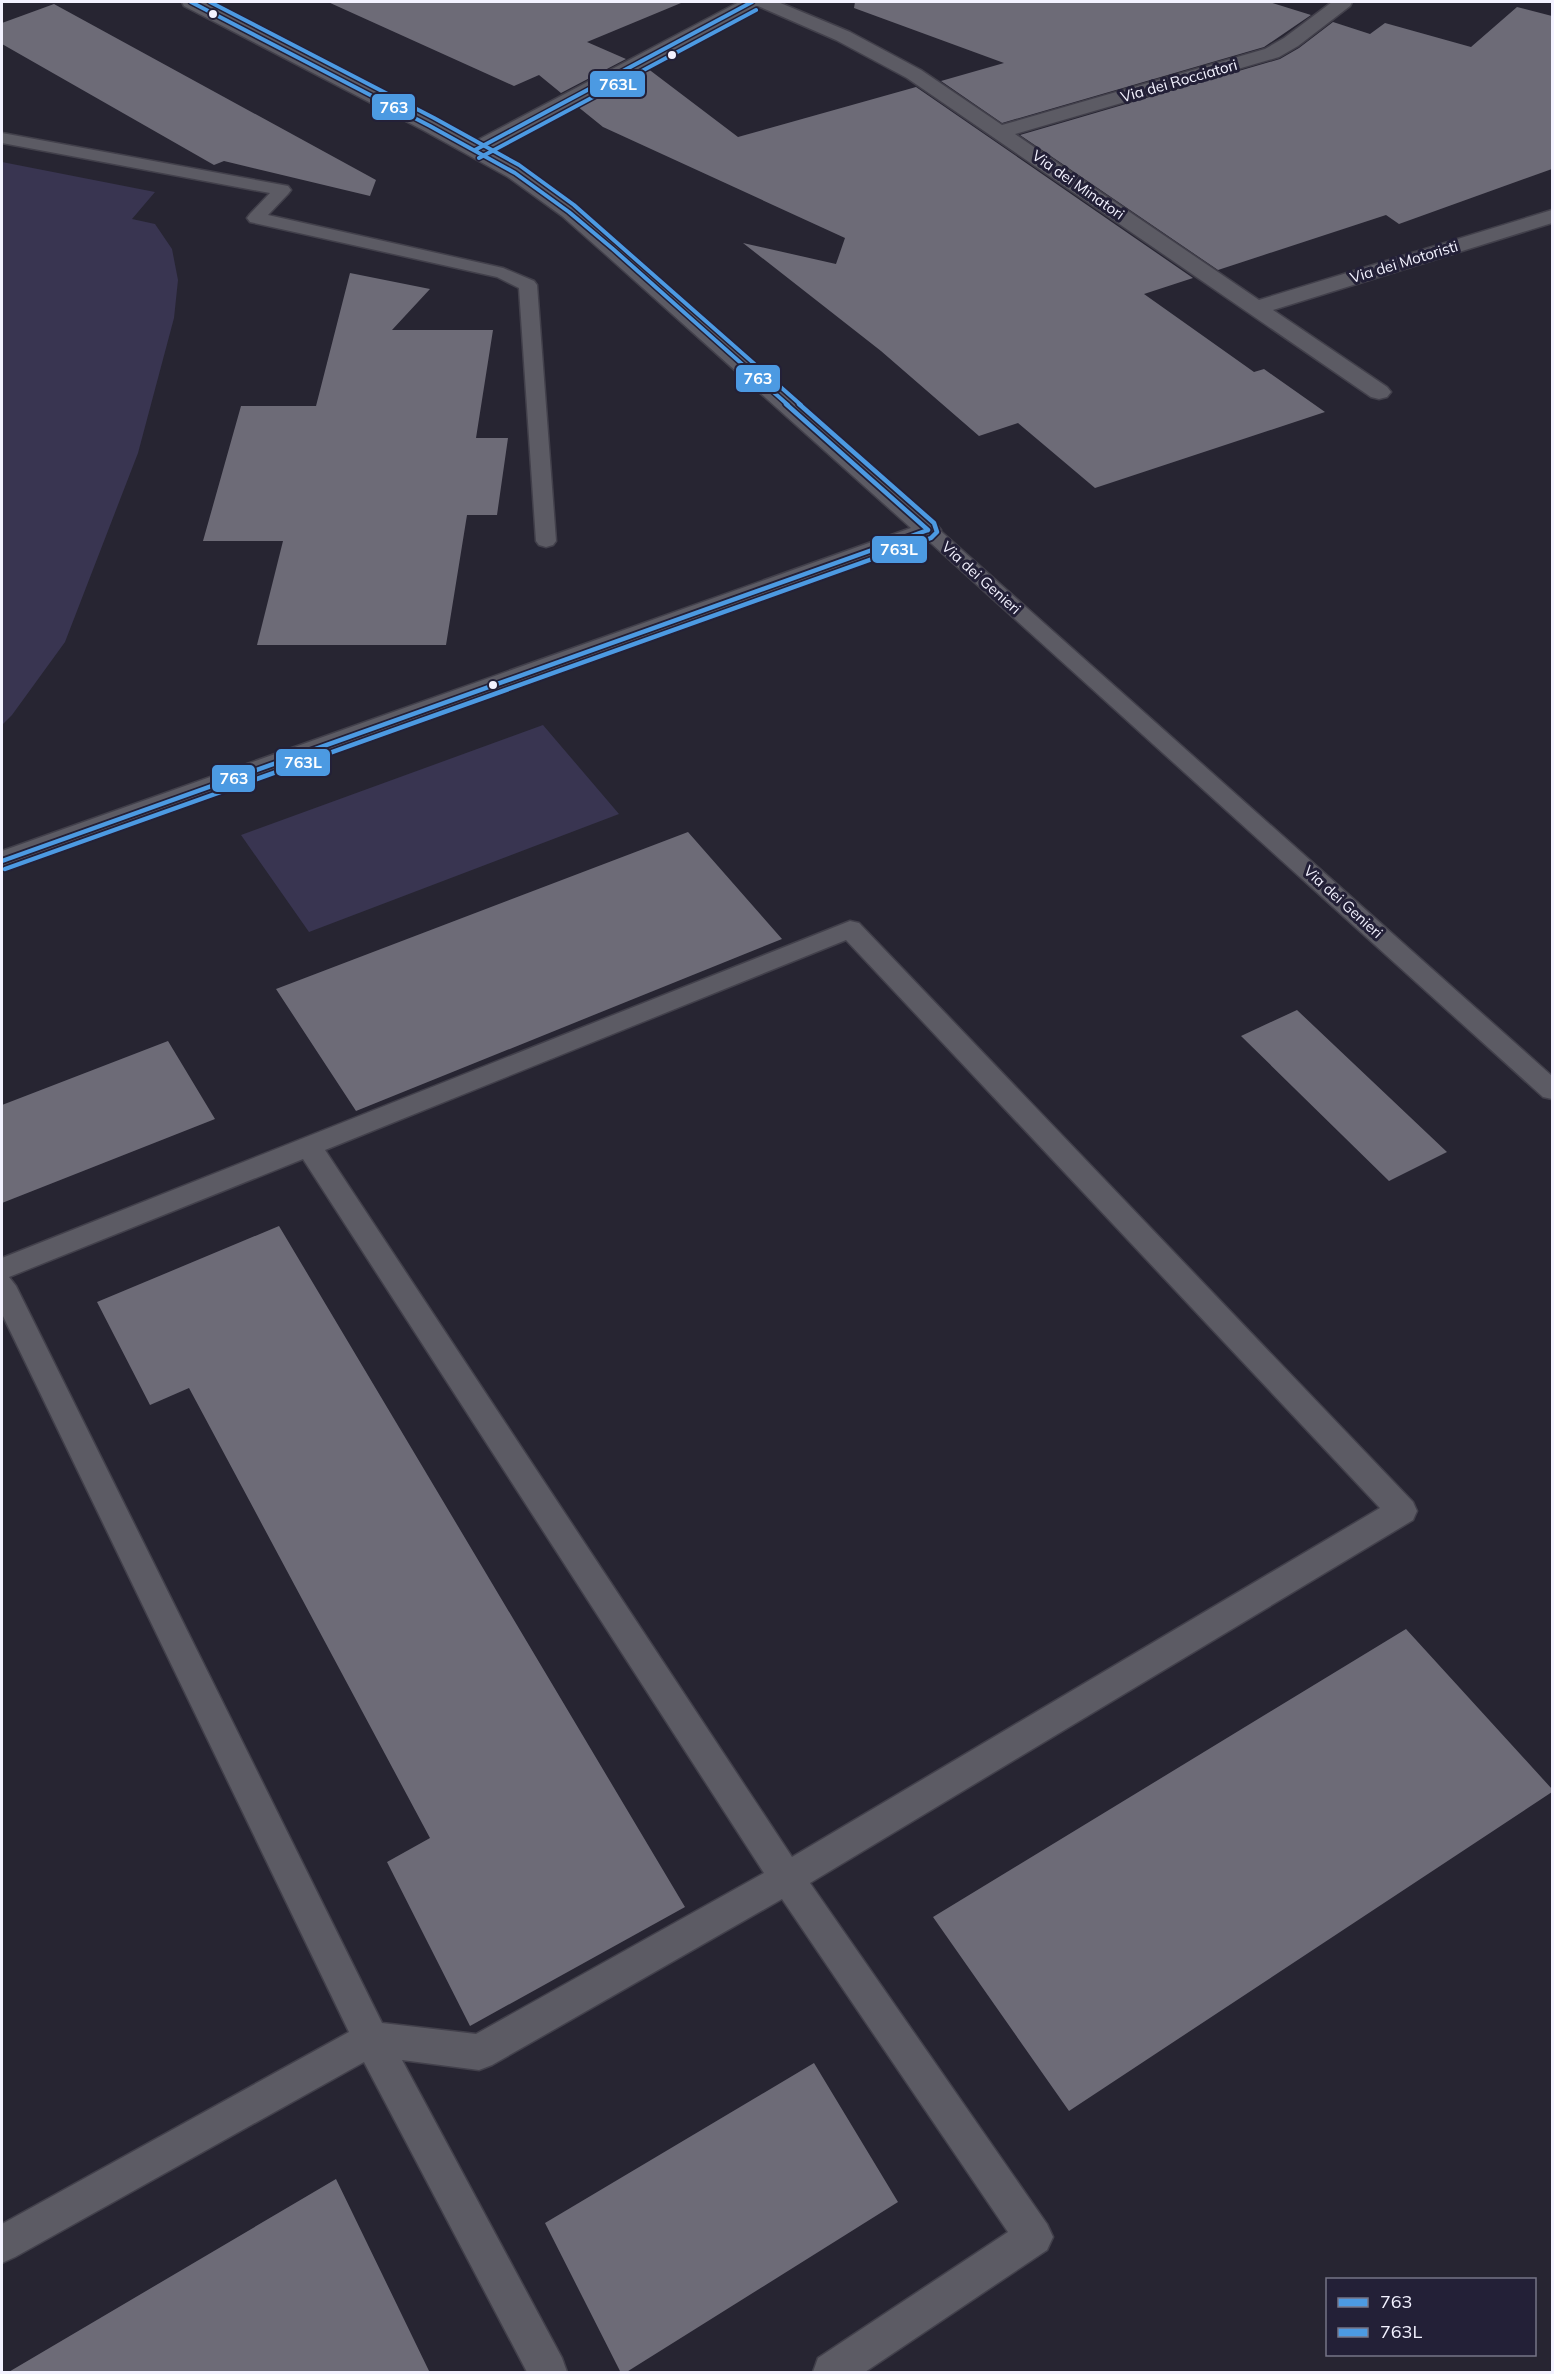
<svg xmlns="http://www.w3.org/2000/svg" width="1554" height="2374" viewBox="0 0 1554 2374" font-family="Mulish,sans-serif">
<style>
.green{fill:#393551}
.building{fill:#6d6b77}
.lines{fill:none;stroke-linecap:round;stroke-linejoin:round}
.lane-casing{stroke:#42404b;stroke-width:3}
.street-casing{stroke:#42404b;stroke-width:3}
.lane{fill:#5c5b64;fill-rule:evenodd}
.street{fill:#5c5b64;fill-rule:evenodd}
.bus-1-far1-casing{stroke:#232037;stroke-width:7}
.bus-1-casing{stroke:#232037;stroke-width:8}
.bus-2-far1-casing{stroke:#232037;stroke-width:7}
.bus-2-casing{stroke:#232037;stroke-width:8}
.bus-1-far1{stroke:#4c9ae2;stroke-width:4}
.bus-1{stroke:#4c9ae2;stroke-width:4.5}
.bus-2-far1{stroke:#4c9ae2;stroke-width:4}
.bus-2{stroke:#4c9ae2;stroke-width:4.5}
.bus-dot{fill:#f3f2ff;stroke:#232037;stroke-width:2}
.labels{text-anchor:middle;stroke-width:6;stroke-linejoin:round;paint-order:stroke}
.far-street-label{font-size:15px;fill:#f3f2ff;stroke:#232037}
.line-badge{stroke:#232037;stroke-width:2}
.badge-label{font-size:16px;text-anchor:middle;font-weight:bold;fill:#fff}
</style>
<rect width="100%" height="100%" fill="#272532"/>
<path class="green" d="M2 162 155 192 132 219 155 224 172 249 178 280 174 318 138 453 65 642 12 715 2 725Z
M543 725 619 814 309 932 241 835Z"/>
<path class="building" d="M328 2H681V3L587 42 626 59 561 93 539 75 514 86Z
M855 2H1269L1311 15 1264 47 1002 123 941 81 1004 63 854 8Z
M54 4 376 180 370 196 224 161 214 165 2 44V23Z
M1517 7 1552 16V169L1399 224 1386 215 1218 270 1020 135 1280 59 1299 48 1333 22 1370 34 1385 23 1471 47Z
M647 68 738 137 916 87 1193 278 1144 294 1254 372 1264 369 1325 412 1095 488 1018 423 979 436 881 351 743 243 836 264 845 238 603 127 577 106Z
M350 273 430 289 392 330H493L476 438H508L497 515H467L446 645H257L283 541H203L241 406H316Z
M688 832 782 939 356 1111 276 989Z
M1297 1010 1447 1152 1389 1181 1241 1036Z
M168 1041 215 1119 2 1203V1105Z
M279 1226 685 1907 470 2026 387 1862 430 1838 189 1388 150 1405 97 1302Z
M1406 1629 1552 1789V1792L1069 2111 933 1917Z
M814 2063 898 2202 625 2373H621L545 2223Z
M336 2179 430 2373H7Z"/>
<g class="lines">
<g class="lane-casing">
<path id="lane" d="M2 133 288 186 291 190 288 194 268 215 503 268 534 281 537 285 556 541 553 545 546 547 539 545 536 541 519 288 497 277 250 222 247 218 250 214 270 193 2 143Z
M928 524 935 526 1552 1076V1099L1543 1097 921 534 918 530 921 526Z
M850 921 859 923 1413 1502 1417 1511 1413 1520 810 1883 1047 2224 1053 2237 1047 2250 865 2372H813L818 2358 1008 2232 782 1899 492 2065 479 2070 402 2060 562 2358 567 2372H527L364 2062 15 2257 2 2263V2224L349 2032 2 1314V1258ZM846 940 1380 1508 792 1857 325 1150ZM303 1159 764 1873 476 2034 382 2023 16 1286 9 1277Z"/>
</g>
<g class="street-casing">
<path id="street" d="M182 2H204L474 142 739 2H778L850 32 921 70 1002 125 1265 49 1284 38 1332 2H1352L1350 6 1298 46 1279 57 1015 134 1259 300 1552 210V223L1273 310 1387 387 1391 392 1387 397 1379 399 1371 397 907 78 836 40 758 6 489 150C537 177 579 210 621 244L937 525 941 530 937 535 2 871V851L911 528 605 254 562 216 508 177 423 130 184 6Z"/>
</g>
<use href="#lane" class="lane"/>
<use href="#street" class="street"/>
<g class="bus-1-far1-casing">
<path id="bus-1-far1" d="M191 2 430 126 515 173 569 212 613 249 788 405
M475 150 752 2"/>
</g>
<g class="bus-1-casing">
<path id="bus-1" d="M786 404 928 530
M2 861 928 530"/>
</g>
<g class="bus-2-far1-casing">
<path id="bus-2-far1" d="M210 2 434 118 519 165 574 205 801 405
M479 158 756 10"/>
</g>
<g class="bus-2-casing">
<path id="bus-2" d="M5 869 931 538 937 532 934 523 799 404"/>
</g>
<use href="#bus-1-far1" class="bus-1-far1"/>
<use href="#bus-1" class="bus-1"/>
<use href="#bus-2-far1" class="bus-2-far1"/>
<use href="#bus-2" class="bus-2"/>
</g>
<g class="bus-dot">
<circle cx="213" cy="14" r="5"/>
<circle cx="672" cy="55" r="5"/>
<circle cx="493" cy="685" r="5"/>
</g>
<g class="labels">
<g class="far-street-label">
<text transform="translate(1179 81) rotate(-16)" y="5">Via dei Rocciatori</text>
<text transform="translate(1078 185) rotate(35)" y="5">Via dei Minatori</text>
<text transform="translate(1404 262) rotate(-17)" y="5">Via dei Motoristi</text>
<text transform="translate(981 578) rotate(42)" y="5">Via dei Genieri</text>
<text transform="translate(1343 902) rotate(42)" y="5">Via dei Genieri</text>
</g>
</g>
<g class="line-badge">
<rect x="589" y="70" width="57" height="28" rx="6" fill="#4c9ae2"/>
<rect x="371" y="93" width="45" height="28" rx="6" fill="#4c9ae2"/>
<rect x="735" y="364" width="46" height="29" rx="6" fill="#4c9ae2"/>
<rect x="871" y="535" width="57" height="29" rx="6" fill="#4c9ae2"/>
<rect x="275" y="748" width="56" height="29" rx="6" fill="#4c9ae2"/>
<rect x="211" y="764" width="45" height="29" rx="6" fill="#4c9ae2"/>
</g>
<g class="badge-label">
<text x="618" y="90">763L</text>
<text x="394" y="113">763</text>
<text x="758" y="384">763</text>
<text x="899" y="555">763L</text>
<text x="303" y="768">763L</text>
<text x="234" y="784">763</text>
</g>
<rect width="1554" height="2374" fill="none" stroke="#f3f2ff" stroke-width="6"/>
<rect x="1326" y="2278" width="210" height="78" fill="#232037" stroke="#767487" stroke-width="1.5"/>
<rect x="1338" y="2298" width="30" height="9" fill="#4c9ae2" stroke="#767487" stroke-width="1.5"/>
<text x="1380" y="2308" font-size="18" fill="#f3f2ff">763</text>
<rect x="1338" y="2328" width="30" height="9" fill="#4c9ae2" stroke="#767487" stroke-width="1.5"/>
<text x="1380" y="2338" font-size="18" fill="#f3f2ff">763L</text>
</svg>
